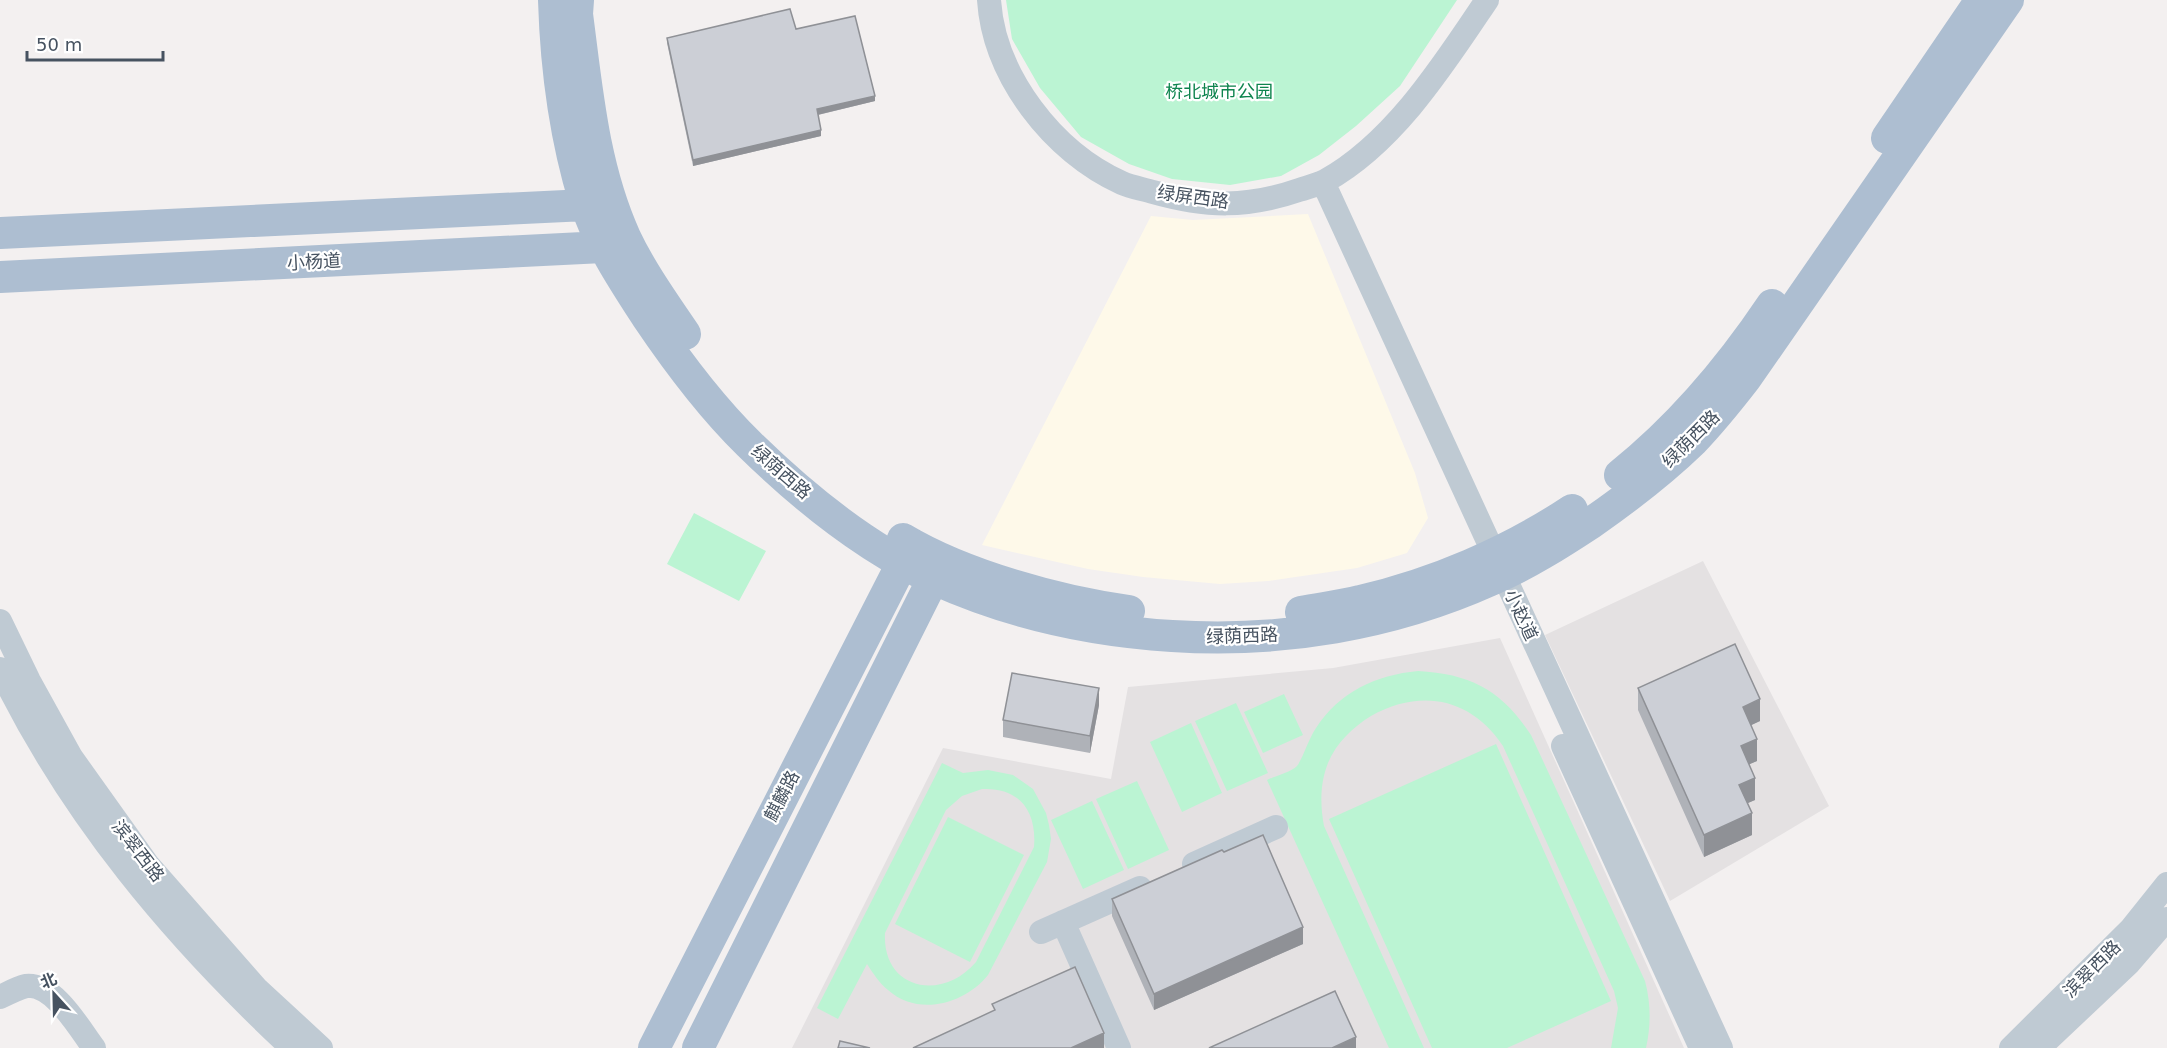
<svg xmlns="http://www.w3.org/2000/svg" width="2167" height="1048" viewBox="0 0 2167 1048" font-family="'DejaVu Sans','Noto Sans SC',sans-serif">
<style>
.commercial{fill:#fef9e9}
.education{fill:#e4e1e2}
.green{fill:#bbf4d3;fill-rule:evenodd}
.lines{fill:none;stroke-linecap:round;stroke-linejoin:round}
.minor{stroke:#bfcad3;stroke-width:24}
.major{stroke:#adbed1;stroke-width:32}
.wall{fill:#afb2b8}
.shaded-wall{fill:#8f9196}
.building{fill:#cccfd6;stroke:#8f9196;stroke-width:1.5}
.labels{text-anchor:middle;stroke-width:4.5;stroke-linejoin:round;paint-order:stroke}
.park-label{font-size:18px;fill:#0e844e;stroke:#fff}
.street-label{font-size:18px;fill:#465260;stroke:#fff}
</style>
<rect width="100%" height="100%" fill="#f3f0f0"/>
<path class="commercial" d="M1308 214 1415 473 1428 518 1407 553 1357 568 1268 581 1220 584 1143 577 1088 569 982 545 1151 216 1193 220Z"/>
<path class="education" d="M1703 561 1829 806 1670 901 1545 635Z
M1500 638 1684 1048H792L943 748 1111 779 1128 687 1333 668Z"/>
<path class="green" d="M1006 0H1457L1400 86 1356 126 1319 155 1281 176 1230 185 1172 179 1129 164 1081 137 1040 88 1012 39Z
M694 513 766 551 739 601 667 564Z
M1418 671C1472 674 1502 691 1531 735L1645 981C1651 1003 1651 1026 1646 1048H1611L1618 1008 1614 991 1503 746C1471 698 1421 688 1371 716 1353 727 1336 743 1328 763 1320 783 1320 805 1324 826L1424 1048H1389L1267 780C1275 776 1291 772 1297 766 1303 758 1309 738 1316 728 1339 692 1376 675 1418 671Z
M1284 694 1303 735 1263 753 1244 712Z
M1236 703 1268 773 1227 791 1195 721Z
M1191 723 1222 793 1182 812 1150 742Z
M1496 744 1611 1001 1507 1048H1432L1329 819Z
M942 763 963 773 988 770 1013 775 1033 789 1046 813 1049 825 1051 839 1047 862 988 975C965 1004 918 1017 888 990 879 983 873 973 867 964L838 1019 817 1008ZM982 789C1019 787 1037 811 1034 847L976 962C942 1002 882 990 885 933L946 810 962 796Z
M1137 781 1169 850 1128 869 1096 799Z
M1092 801 1124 870 1083 889 1051 820Z
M948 817 1024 855 970 962 895 924Z"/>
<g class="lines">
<path class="minor" d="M989 0C994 76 1053 152 1122 183 1131 187 1143 189 1153 192 1206 207 1247 208 1299 190 1308 187 1317 185 1325 181 1394 143 1444 64 1487 0
M1323 182 1721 1048
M0 621 29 681 71 757 148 865 256 988 321 1048
M0 669C71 816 174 938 292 1048
M1563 746 1701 1048
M1194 864 1276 827
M1063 922 1119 1048
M1041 932 1140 888
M0 997C8 993 18 988 26 986 54 983 79 1028 94 1048
M2011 1048 2131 929 2167 884
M2039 1048 2129 963 2167 919"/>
<path class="major" d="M554 0C556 67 565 137 585 202 599 244 623 280 647 317 678 363 710 406 749 444 803 497 866 548 934 579 1009 613 1090 631 1172 636 1281 643 1391 625 1491 580 1526 565 1559 544 1591 523 1627 498 1662 471 1693 441 1712 421 1729 400 1746 378L2008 0
M578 0 577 14C587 90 593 166 625 237 641 271 664 303 685 334
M1887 138 1981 0
M0 233 586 205 606 200
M0 277 603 247 621 240
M1620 475C1680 427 1729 369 1772 305
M903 539C963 575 1060 602 1129 611
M1301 612C1321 608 1341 606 1360 601 1434 584 1509 552 1572 510
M654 1048 912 544
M698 1048 942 561"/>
</g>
<path class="wall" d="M796 29 875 101 818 115 821 136 693 166 667 43V38Z
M1638 688 1760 721 1751 725 1757 761 1749 764 1755 800 1747 803 1752 835 1704 857 1638 710Z
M1099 705 1090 753 1003 737V720Z
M1224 852 1303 944 1154 1010 1112 916V899Z"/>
<path class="shaded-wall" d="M875 96V101L817 115V109Z
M821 130V136L693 166V160Z
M1099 688V705L1090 753V736Z
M1760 699V721L1743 729V707Z
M1757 739V761L1741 768V746Z
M1755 778V800L1739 807V785Z
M1752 813V835L1704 857V835Z
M1303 927V944L1154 1010V994Z
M1104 1033V1048H1071Z
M1356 1037V1048H1332Z"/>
<path class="building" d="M790 9 796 29 855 16 875 96 817 109 821 130 693 160 667 38Z
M1735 644 1760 699 1743 707 1757 739 1741 746 1755 778 1739 785 1752 813 1704 835 1638 688Z
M1012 673 1099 688 1090 736 1003 720Z
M1263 835 1303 927 1154 994 1112 899 1222 850 1224 852Z
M1075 967 1104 1033 1071 1048H913L995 1010 992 1004Z
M1335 991 1356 1037 1332 1048H1209Z
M840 1041 870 1048H838Z"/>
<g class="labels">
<g class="park-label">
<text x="1219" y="98">桥北城市公园</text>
</g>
<g class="street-label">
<text transform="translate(1193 197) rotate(8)" y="6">绿屏西路</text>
<text transform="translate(314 262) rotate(-3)" y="6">小杨道</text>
<text transform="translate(1691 439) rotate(-45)" y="6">绿荫西路</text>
<text transform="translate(781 472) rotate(41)" y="6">绿荫西路</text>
<text transform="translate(1521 615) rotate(65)" y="6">小赵道</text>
<text transform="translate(1242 636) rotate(-2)" y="6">绿荫西路</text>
<text transform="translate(782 796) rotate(-63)" y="6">麒麟路</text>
<text transform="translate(138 851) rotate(52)" y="6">滨翠西路</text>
<text transform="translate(2092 969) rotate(-45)" y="6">滨翠西路</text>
</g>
</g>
<g transform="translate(54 994) rotate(338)" stroke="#ffffff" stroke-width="4.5" paint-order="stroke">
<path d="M0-4.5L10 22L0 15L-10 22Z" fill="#465260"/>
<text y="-9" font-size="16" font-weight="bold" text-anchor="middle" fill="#465260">北</text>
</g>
<path d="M27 51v9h136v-9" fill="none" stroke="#465260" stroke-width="3"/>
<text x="36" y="51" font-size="18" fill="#465260" stroke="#ffffff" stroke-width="4.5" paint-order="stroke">50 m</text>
</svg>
